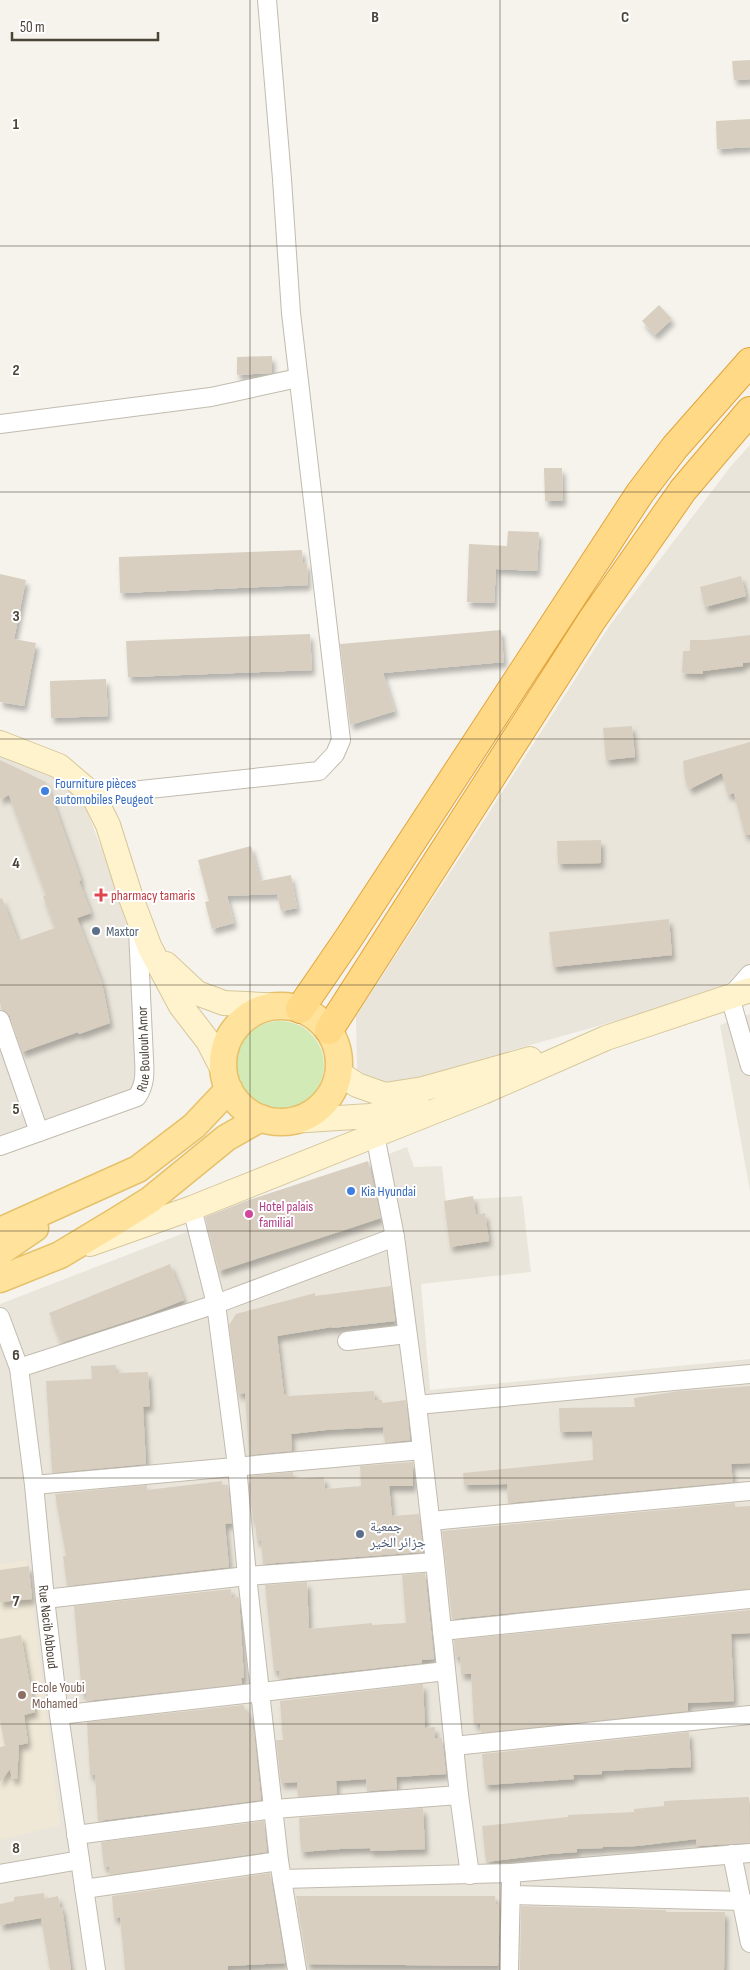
<svg xmlns="http://www.w3.org/2000/svg" width="750" height="1970" viewBox="0 0 750 1970" font-family="'Sofia Sans Condensed','Noto Naskh Arabic',sans-serif">
<style>
.residential{fill:#eae5da}
.education{fill:#efe8d6}
.green{fill:#d2eab5}
.building{fill:#d8cfc1;filter:url(#shadow)}
.lines{fill:none;stroke-linecap:round;stroke-linejoin:round}
.minor-casing{stroke:#c2bbae;stroke-width:20}
.secondary-casing{stroke:#d6c79b;stroke-width:26}
.primary-casing{stroke:#e6c16a;stroke-width:29}
.trunk-casing{stroke:#e0a43c;stroke-width:30}
.minor{stroke:#fff;stroke-width:18}
.secondary{stroke:#fff3cd;stroke-width:24}
.primary{stroke:#ffe39c;stroke-width:26}
.trunk{stroke:#ffd985;stroke-width:28}
.grid{fill:none;stroke:#4b4439;stroke-width:1;stroke-opacity:0.55}
.shop-dot{fill:#3f7fe0;stroke:#fff;stroke-width:2}
.health-dot{fill:#e0444e;stroke:#fff;stroke-width:2}
.service-dot{fill:#5c6f8a;stroke:#fff;stroke-width:2}
.hotel-dot{fill:#d1479c;stroke:#fff;stroke-width:2}
.education-dot{fill:#8d6e63;stroke:#fff;stroke-width:2}
.labels{text-anchor:middle;stroke-width:4;stroke-linejoin:round;paint-order:stroke}
.shop-label{font-size:14px;fill:#366cbe;stroke:#fff;text-anchor:start}
.health-label{font-size:14px;fill:#be3a42;stroke:#fff;text-anchor:start}
.service-label{font-size:14px;fill:#4e5e75;stroke:#fff;text-anchor:start}
.street-label{font-size:14px;fill:#4b4439;stroke:#fff}
.hotel-label{font-size:14px;fill:#b23c85;stroke:#fff;text-anchor:start}
.education-label{font-size:14px;fill:#785e54;stroke:#fff;text-anchor:start}
.grid-label{font-size:16px;text-anchor:middle;font-weight:bold;fill:#4b4439;stroke:#fff;stroke-width:4;stroke-linejoin:round;paint-order:stroke}
</style>
<defs>
<filter id="shadow"><feDropShadow dx="3" dy="5.5" stdDeviation="2.5" flood-color="#0004"/></filter>
</defs>
<rect width="100%" height="100%" fill="#f6f3ec"/>
<path class="residential" d="M750 445V976L712 994 473 1061 391 1087 357 1070 356 1016 470 842 610 625 731 466Z
M0 748 79 790 128 918 136 1084 129 1094 0 1140Z
M750 1014V1191L720 1025Z
M407 1147 414 1167 442 1166 446 1201 522 1196 531 1272 421 1284 430 1390 750 1359V1970H0V1304Z"/>
<path class="education" d="M27 1560 60 1825 0 1840V1565Z"/>
<path class="green" d="M236 1065a44 44 0 1 1 88 0a44 44 0 1 1-88 0Z"/>
<path class="building" d="M750 60V79L734 80 732 61Z
M750 119V147L717 149 716 121Z
M659 305 672 319 655 335 642 321Z
M272 356V373L237 375V357Z
M544 468H562L563 501H545Z
M508 531 539 532 537 571 496 569 494 603 467 602 469 544 507 546Z
M302 550 303 564 307 563 308 585 120 593 119 557Z
M0 574 26 580 14 639 36 643 24 706 0 702Z
M741 576 746 596 705 607 700 587Z
M501 630 504 662 383 673 395 711 350 725 340 644Z
M310 634 312 670 128 677 126 641Z
M750 635V662L743 663V666L703 671V674L682 673 683 651H690V640H707Z
M106 679 108 716 51 718 50 681Z
M632 726 635 757 606 760 603 728Z
M750 742V835H745L734 793 728 795 722 773 690 789 685 779 683 761Z
M0 760 46 782 81 880 79 881 91 913 77 918 102 983 110 1023 79 1034 78 1032 22 1052 10 1016 2 1010 0 1003V899L2 898 18 941 55 928 43 896 46 895 9 795 0 799Z
M601 840V863L558 864 557 841Z
M251 846 260 881 291 875 297 908 281 911 277 894 227 896 234 923 212 929 205 902 209 901 198 860Z
M669 919 672 955 553 967 549 932Z
M368 1161 381 1218 219 1271 205 1217 249 1200Z
M473 1196 476 1215 485 1213 489 1241 450 1247 444 1201Z
M170 1264 184 1300 146 1315 61 1343 49 1313Z
M391 1286 395 1321 332 1328V1327L277 1336 284 1395 288 1394V1396L374 1391 375 1400H382V1403L406 1400 410 1440 385 1443 383 1427 326 1430 291 1434 292 1451 249 1455 245 1393 238 1394 229 1325 236 1314 315 1293V1296Z
M116 1365V1373L148 1372 150 1406 143 1407 146 1464 52 1473 46 1381 92 1379 91 1366Z
M750 1386V1463L731 1464 733 1482 508 1503 507 1484 464 1485 463 1473 593 1460 592 1431 560 1432 559 1408 635 1407 634 1398 679 1391Z
M413 1462V1486H389L392 1516 419 1514 423 1552 263 1564 261 1541H257L255 1521H253L249 1483H251L250 1476 293 1472V1479L324 1477 325 1489 361 1486 360 1466Z
M222 1481V1485H228L232 1523 225 1524 229 1567 67 1586 63 1556H66L55 1494 147 1485V1490Z
M735 1503V1507L750 1506V1589L452 1619 442 1531Z
M29 1566 32 1599 0 1602V1570Z
M425 1573 434 1659 422 1660V1663L279 1679V1671H274L265 1585 307 1582 309 1629 372 1623V1625L406 1623 402 1575Z
M231 1589 232 1598 239 1597 244 1678H241L242 1684 86 1701V1693H82L74 1606Z
M750 1610V1633L731 1634 734 1701 688 1703V1711L481 1733 480 1724H474L471 1674H461L460 1656 455 1657 454 1640Z
M21 1635 35 1712 24 1715 28 1743 19 1745 17 1779H12L10 1769 0 1782V1747L5 1746 0 1720V1639Z
M423 1684 425 1728 435 1727V1738H442L446 1774 396 1777 397 1789 367 1791 366 1779 336 1781 337 1794 298 1797 297 1782 281 1783 276 1740H283L280 1701Z
M244 1705 245 1712H249L254 1733 261 1800 98 1821 95 1775H90L87 1722Z
M689 1732 691 1767 602 1771V1774L573 1775 574 1779 485 1785 482 1754Z
M749 1797 750 1843 696 1846V1839L637 1846 603 1847V1848L577 1849V1852L549 1854 486 1862 482 1826 568 1817V1815L634 1812V1809L664 1806V1801Z
M423 1808 425 1849 370 1851V1848L340 1849 301 1852 299 1818Z
M264 1821 267 1852 110 1875 109 1866 104 1867 101 1842Z
M270 1873 285 1963 228 1966V1970H125L120 1917 114 1918 112 1896Z
M44 1893V1899L58 1896 60 1907H62L71 1970H50L41 1918 0 1925V1904L14 1901V1897Z
M296 1896H495L496 1904H500L498 1966 307 1964Z
M521 1906 666 1910V1912H725L724 1970H520Z"/>
<g class="lines">
<g class="minor-casing">
<g id="minor">
<path d="M0 424 211 397 298 378"/>
<path d="M93 795 319 771 335 754 341 740 291 313 282 179 267 0"/>
<path d="M750 974 730 997 750 1066"/>
<path d="M0 1020 39 1132"/>
<path d="M375 1135 395 1237 417 1405 435 1562 459 1795 470 1875"/>
<path id="s1" d="M0 1146 137 1097C145 1085 145 1074 144 1059L138 930"/>
<path d="M192 1208 216 1304 237 1466 247 1576 279 1861 297 1970"/>
<path id="s2" d="M0 1317 19 1368 34 1485 45 1599 59 1715 96 1970"/>
<path d="M347 1341 407 1334"/>
<path d="M19 1368 216 1304 395 1237"/>
<path d="M417 1405 750 1374"/>
<path d="M34 1485 422 1450"/>
<path d="M431 1521 750 1491"/>
<path d="M45 1599 247 1576 435 1562"/>
<path d="M442 1631 750 1599"/>
<path d="M59 1715 446 1671"/>
<path d="M454 1746 750 1715"/>
<path d="M76 1835 274 1809 459 1795"/>
<path d="M732 1854 750 1943"/>
<path d="M0 1874 80 1860"/>
<path d="M282 1879 511 1873 750 1853"/>
<path d="M84 1889 279 1861"/>
<path d="M511 1895 743 1901"/>
<path d="M509 1970 511 1883"/>
</g>
</g>
<g class="secondary-casing">
<path id="secondary" d="M0 743 59 766 93 795 108 825 131 898 150 948 181 1006 208 1041 223 1070
M166 964 197 993 224 1003 283 1006
M339 1073 357 1085 385 1095 423 1089 530 1059
M291 1121 370 1116 418 1106
M90 1244 192 1208 483 1092 606 1038 750 990"/>
</g>
<g class="primary-casing">
<path id="primary" d="M223 1064a58 58 0 1 1 116 0a58 58 0 1 1-116 0Z
M0 1231 138 1169 194 1126 229 1089
M0 1252 35 1228
M0 1279 60 1255 118 1220 150 1200 226 1138 261 1118"/>
</g>
<g class="trunk-casing">
<path id="trunk" d="M300 1009 348 939 640 493 675 447 750 362
M329 1030 592 620 683 490 750 411"/>
</g>
<use href="#minor" class="minor"/>
<use href="#secondary" class="secondary"/>
<use href="#primary" class="primary"/>
<use href="#trunk" class="trunk"/>
</g>
<path class="grid" d="M250 0V1970M500 0V1970M0 246H750M0 492H750M0 739H750M0 985H750M0 1231H750M0 1478H750M0 1724H750"/>
<g class="shop-dot">
<circle cx="45" cy="791" r="5"/>
<circle cx="351" cy="1191" r="5"/>
</g>
<path class="health-dot" d="M98.5 887.5h5v5h5v5h-5v5h-5v-5h-5v-5h5z"/>
<g class="service-dot">
<circle cx="96" cy="931" r="5"/>
<circle cx="360" cy="1534" r="5"/>
</g>
<circle class="hotel-dot" cx="249" cy="1214" r="5"/>
<circle class="education-dot" cx="22" cy="1695" r="5"/>
<g class="labels">
<g class="shop-label">
<text x="55" y="788">Fourniture pièces<tspan x="55" dy="16">automobiles Peugeot</tspan></text>
<text x="361" y="1196">Kia Hyundai</text>
</g>
<g class="health-label">
<text x="111" y="900">pharmacy tamaris</text>
</g>
<g class="service-label">
<text x="106" y="936">Maxtor</text>
<text x="370" y="1531">جمعية<tspan x="370" dy="16">جزائر الخير</tspan></text>
</g>
<g class="street-label">
<text dy="5" stroke="none"><textPath href="#s1" startOffset="195">Rue Boulouh Amor</textPath></text>
<text dy="5" stroke="none"><textPath href="#s2" startOffset="315">Rue Nacib Abboud</textPath></text>
</g>
<g class="hotel-label">
<text x="259" y="1211">Hotel palais<tspan x="259" dy="16">familial</tspan></text>
</g>
<g class="education-label">
<text x="32" y="1692">Ecole Youbi<tspan x="32" dy="16">Mohamed</tspan></text>
</g>
</g>
<g class="grid-label">
<text x="375" y="22">B</text>
<text x="625" y="22">C</text>
<text x="16" y="129">1</text>
<text x="16" y="375">2</text>
<text x="16" y="621">3</text>
<text x="16" y="868">4</text>
<text x="16" y="1114">5</text>
<text x="16" y="1360">6</text>
<text x="16" y="1606">7</text>
<text x="16" y="1853">8</text>
</g>
<path d="M12 32v8h146v-8" fill="none" stroke="#4b4439" stroke-width="2.5"/>
<text x="20" y="32" font-size="15" fill="#4b4439" stroke="#ffffff" stroke-width="4" paint-order="stroke">50 m</text>
</svg>
